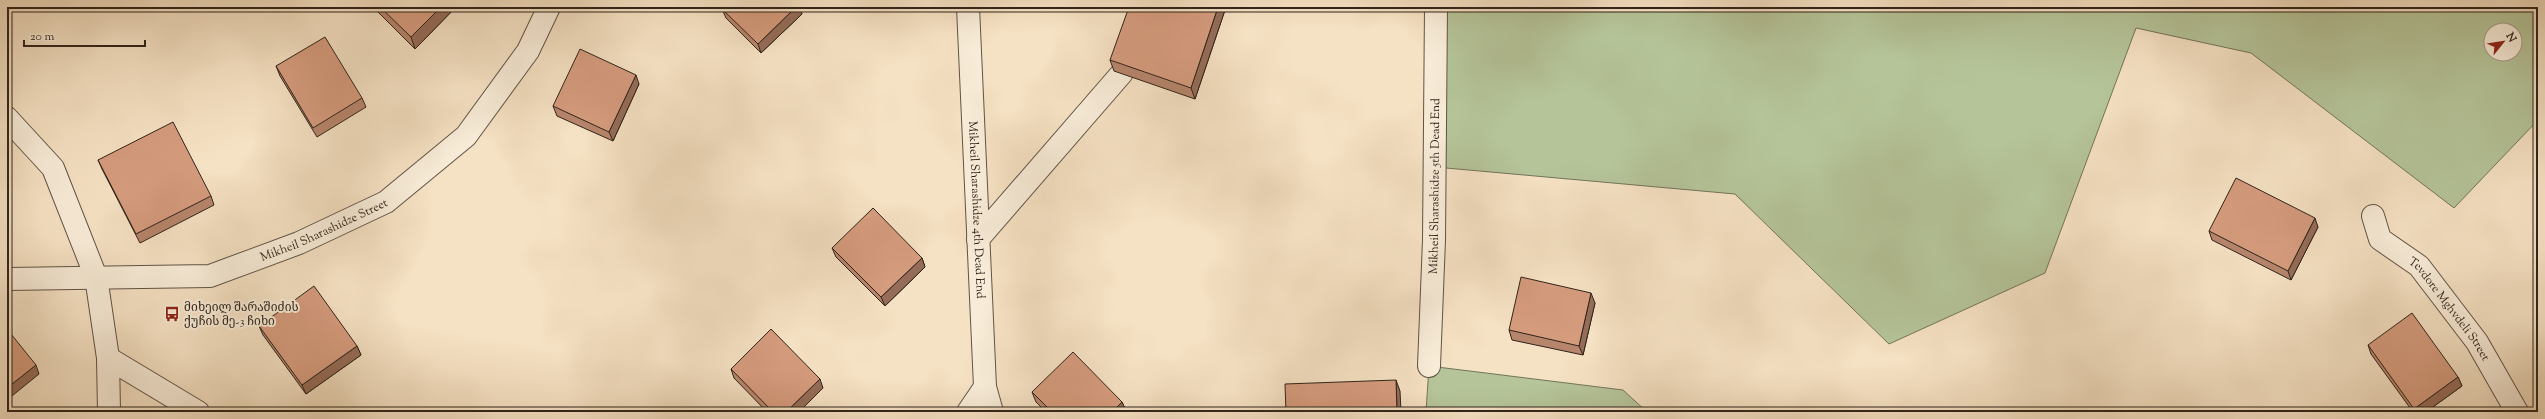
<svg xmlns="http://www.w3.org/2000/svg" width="2545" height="419" viewBox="0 0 2545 419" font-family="'Sorts Mill Goudy','Noto Serif Georgian',serif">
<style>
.green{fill:#b5c499;stroke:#72745a;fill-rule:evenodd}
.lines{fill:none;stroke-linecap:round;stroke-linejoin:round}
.minor-casing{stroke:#605345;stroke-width:24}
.minor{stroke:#f8ecd8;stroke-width:22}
.wall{fill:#b7856c;stroke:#2f241b}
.shaded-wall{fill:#956c58;stroke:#2f241b}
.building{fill:#d59b7d;stroke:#2f241b}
.labels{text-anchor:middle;stroke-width:4;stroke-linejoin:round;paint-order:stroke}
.street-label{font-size:12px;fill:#2f241b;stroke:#f8ecd8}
.poi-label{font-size:12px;fill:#2f241b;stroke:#f8ecd8;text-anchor:start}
</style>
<rect width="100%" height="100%" fill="#f5e1c3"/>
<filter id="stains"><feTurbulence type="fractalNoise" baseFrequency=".005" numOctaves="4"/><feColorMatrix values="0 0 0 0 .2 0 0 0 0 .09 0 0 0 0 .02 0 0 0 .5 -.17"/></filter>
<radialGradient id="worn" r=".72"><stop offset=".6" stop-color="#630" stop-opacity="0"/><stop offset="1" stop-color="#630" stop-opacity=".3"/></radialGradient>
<path class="green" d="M1436 7H2538V120L2454 208 2251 53 2136 28 2045 273 1889 344 1735 194 1435 167ZM2491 30H2515V54H2491Z
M1429 366 1623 390 1647 412H1426Z"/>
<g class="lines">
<g class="minor-casing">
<g id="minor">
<path id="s1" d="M968 7 985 387 992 412"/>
<path d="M7 118 53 168 96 277 108 358 109 412"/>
<path id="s2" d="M2373 216 2380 239 2419 266 2477 342 2517 412"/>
<path d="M978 239 1122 73"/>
<path id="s3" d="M7 279 210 276 299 243 386 202 466 136 528 51 549 7"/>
<path d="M108 358 198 412"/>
<path id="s4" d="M1429 366 1434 240 1436 7"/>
<path d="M968 412 985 387"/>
</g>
</g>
<use href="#minor" class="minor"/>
</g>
<path class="wall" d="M373 7H456L415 49Z
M724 7H799L802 14 761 53 726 18 722 9Z
M1226 7 1195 99 1114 71 1110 60Z
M276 66 362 98 366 107 317 137 280 76Z
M639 84 613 141 557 116 553 106Z
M98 160 211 196 214 205 140 243 102 169Z
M2318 227 2291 280 2212 240 2209 231Z
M832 248 922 258 925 267 885 306 836 257Z
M1595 303 1583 355 1512 340 1509 330Z
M259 326 357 346 361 355 306 394 263 335Z
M2368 345 2458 377 2462 386 2426 412H2413L2371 354Z
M731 369 823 388 799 412H767L734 378Z
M1032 392 1122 402 1126 411 1125 412H1046L1036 402Z"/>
<path class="shaded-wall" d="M441 7H456L415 49 411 37Z
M796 7H799L802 14 761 53 758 44Z
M1218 7H1226L1195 99 1191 88Z
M636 75 639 84 613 141 609 132Z
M2315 218 2318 227 2291 280 2288 271Z
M922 258 925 267 885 306 881 297Z
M1591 293 1595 303 1583 355 1579 346Z
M357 346 361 355 306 394 302 385Z
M36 365 39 374 7 400V388Z
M2458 377 2462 386 2426 412H2415L2414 409Z
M820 379 823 388 799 412H786Z
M1396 380 1400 391 1401 412H1397Z
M1122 402 1126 411 1125 412H1112Z"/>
<path class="building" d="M380 7H441L411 37Z
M724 7H796L758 44 722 9Z
M1129 7H1218L1191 88 1110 60Z
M325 37 362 98 313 128 276 66Z
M580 49 636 75 609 132 553 106Z
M173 122 211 196 136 234 98 160Z
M2236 178 2315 218 2288 271 2209 231Z
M873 208 922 258 881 297 832 248Z
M1521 277 1591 293 1579 346 1509 330Z
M314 286 357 346 302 385 259 326Z
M2412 313 2458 377 2414 409 2368 345Z
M7 329 36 365 7 388Z
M771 329 820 379 786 412H773L731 369Z
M1073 352 1122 402 1112 412H1052L1032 392Z
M1396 380 1397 412H1286L1285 384Z
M2538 409V412H2536L2535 410Z"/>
<defs>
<g id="bus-bare" transform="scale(1.2)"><path d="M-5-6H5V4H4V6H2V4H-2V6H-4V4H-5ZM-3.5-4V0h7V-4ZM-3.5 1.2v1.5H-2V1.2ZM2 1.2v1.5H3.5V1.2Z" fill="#8f2418" stroke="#f8ecd8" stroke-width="2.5" paint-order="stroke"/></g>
</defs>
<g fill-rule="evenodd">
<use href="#bus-bare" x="172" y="314"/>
</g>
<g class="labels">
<g class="street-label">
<text dy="4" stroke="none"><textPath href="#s4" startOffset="180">Mikheil Sharashidze 5th Dead End</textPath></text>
<text dy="4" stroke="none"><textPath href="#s1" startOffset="203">Mikheil Sharashidze 4th Dead End</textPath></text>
<text dy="4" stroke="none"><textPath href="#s3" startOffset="326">Mikheil Sharashidze Street</textPath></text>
<text dy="4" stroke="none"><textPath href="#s2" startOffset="124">Tevdore Mghvdeli Street</textPath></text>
</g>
<g class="poi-label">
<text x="184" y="311">მიხეილ შარაშიძის<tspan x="184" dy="14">ქუჩის მე-3 ჩიხი</tspan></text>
</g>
</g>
<rect width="2545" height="419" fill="none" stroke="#f5e1c3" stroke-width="24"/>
<rect x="8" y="8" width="2529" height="403" fill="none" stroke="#2f241b" stroke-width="2"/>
<rect x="12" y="12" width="2521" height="395" fill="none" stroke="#2f241b"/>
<g transform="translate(2503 42) rotate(60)"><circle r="19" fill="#f8ecd8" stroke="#a89c8c"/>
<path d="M0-3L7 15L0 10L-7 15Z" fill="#8f2418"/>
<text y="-6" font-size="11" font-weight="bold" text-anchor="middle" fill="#2f241b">N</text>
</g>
<path d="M24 40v6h121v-6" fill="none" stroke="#2f241b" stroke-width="2"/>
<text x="30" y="40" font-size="12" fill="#2f241b" stroke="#f8ecd8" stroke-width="3" paint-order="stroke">20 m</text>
<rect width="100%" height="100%" filter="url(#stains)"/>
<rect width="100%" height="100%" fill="url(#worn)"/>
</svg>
